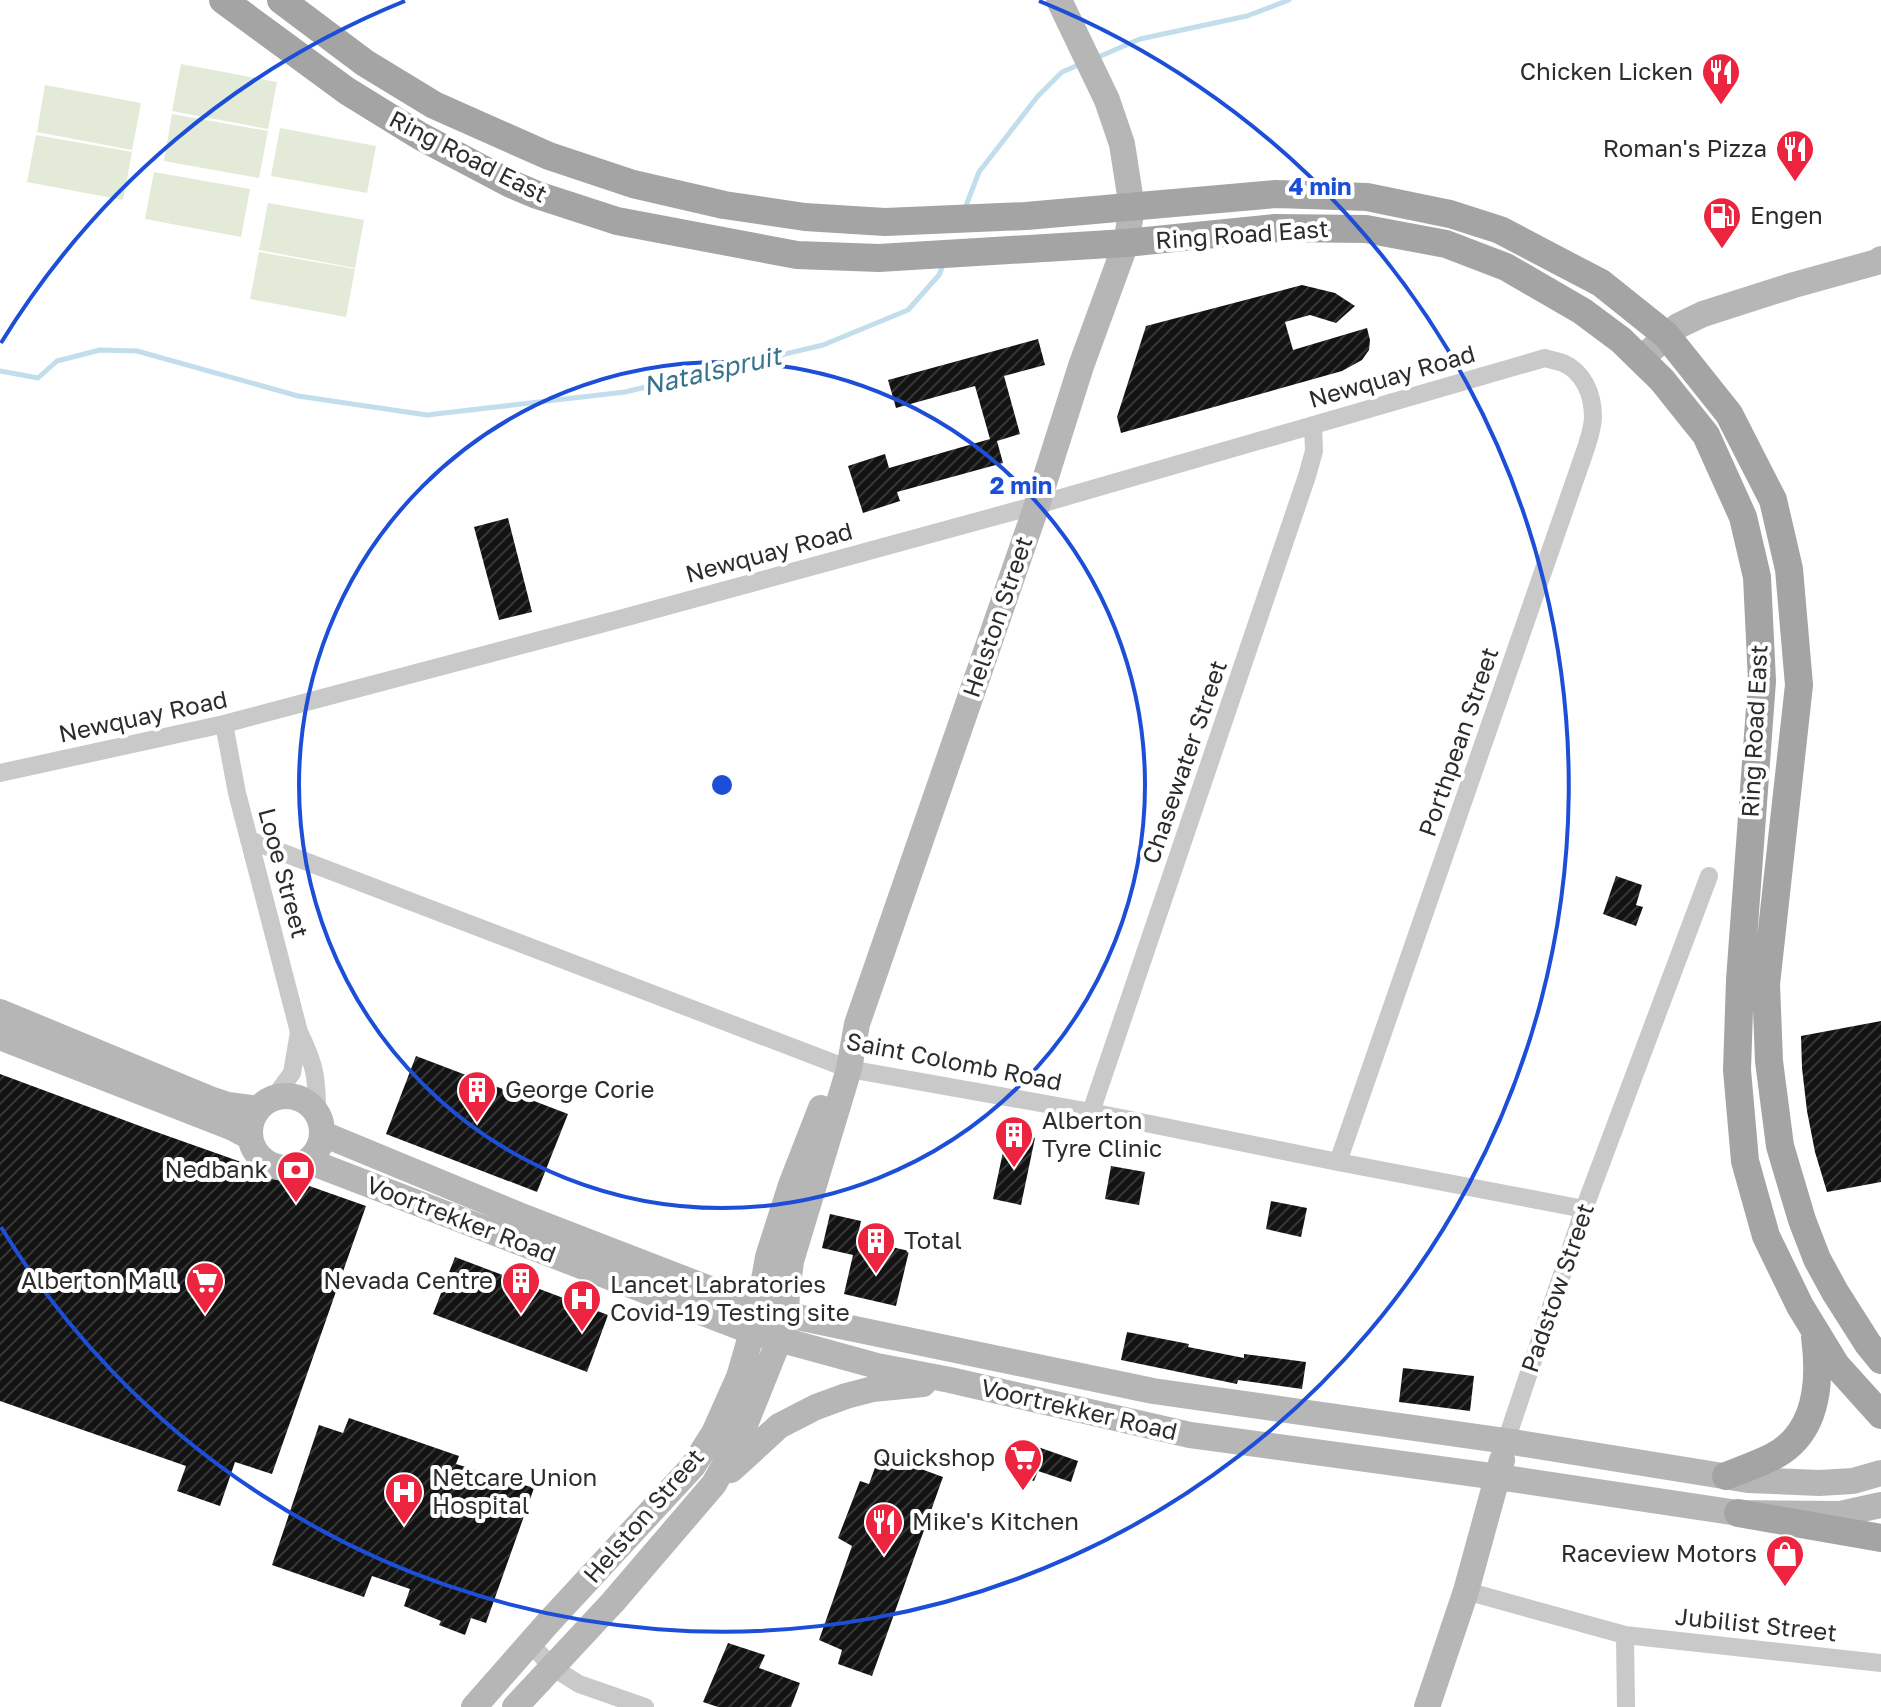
<svg xmlns="http://www.w3.org/2000/svg" width="1881" height="1707" viewBox="0 0 1881 1707" font-family="'Golos Text',sans-serif">
<style>
.green{fill:#e3ead8}
.lines{fill:none;stroke-linecap:round;stroke-linejoin:round}
.stream{stroke:#c2deec;stroke-width:5}
.building{fill:url(#building-hatch)}
.street{stroke:#c9c9c9;stroke-width:18}
.secondary{stroke:#b6b6b6;stroke-width:26}
.primary{stroke:#a4a4a4;stroke-width:28}
.ring{fill:none;stroke:#1d4ed8;stroke-width:4}
.labels{text-anchor:middle;stroke-width:8;stroke-linejoin:round;paint-order:stroke}
.poi-label{font-size:24px;fill:#2c2c2c;stroke:#fff;text-anchor:end}
.street-label{font-size:24px;fill:#2c2c2c;stroke:#fff}
.water-label{font-size:26px;font-style:italic;fill:#377390;stroke:#fff}
.centre{fill:#1d4ed8;stroke:#fff;stroke-width:4}
.ring-label{font-size:24px;text-anchor:middle;font-weight:bold;fill:#1d4ed8;stroke:#fff;stroke-width:8;stroke-linejoin:round;paint-order:stroke}
</style>
<defs>
<pattern id="building-hatch" width="6" height="6" patternUnits="userSpaceOnUse" patternTransform="scale(2)"><rect width="6" height="6" fill="#131313"/><path d="M-1 1l2-2M0 6l6-6M5 7l2-2" fill="none" stroke="#363636"/></pattern>
</defs>
<rect width="100%" height="100%" fill="#fff"/>
<path class="green" d="M181 64 277 82 268 129 172 111Z
M45 85 141 103 132 150 37 132Z
M172 114 268 131 259 178 164 161Z
M280 128 376 146 367 193 271 176Z
M36 135 132 152 123 200 27 182Z
M154 172 250 189 241 237 145 219Z
M268 203 364 220 355 268 259 250Z
M259 252 355 269 346 317 250 299Z"/>
<g class="lines">
<path class="stream" d="M1096 58 1140 39 1247 16 1289 0
M964 211 979 172 1038 96 1062 72 1083 63
M0 371 38 378 57 361 100 350 137 351 298 396 427 415 625 392 823 345 908 310 939 275 943 265"/>
</g>
<path class="building" d="M1302 285 1335 293 1355 306 1336 323 1310 315 1285 322 1293 350 1367 328 1370 340 1369 350 1362 360 1342 371 1121 433 1117 417 1146 326Z
M1038 339 1045 365 1004 376 1020 434 997 441 1003 463 897 492 900 501 863 513 848 466 885 454 889 468 990 439 975 386 896 408 888 380Z
M508 518 532 612 499 620 474 527Z
M1616 876 1642 885 1636 905 1643 907 1636 926 1603 914Z
M1881 1021V1182L1827 1192 1815 1152 1807 1111 1802 1068 1801 1036Z
M416 1056 568 1114 537 1192 386 1134Z
M0 1074 148 1129 366 1206 272 1474 235 1462 220 1506 177 1491 186 1466 0 1401Z
M1007 1133 1035 1138 1021 1205 993 1199Z
M1111 1166 1145 1172 1139 1205 1105 1199Z
M1271 1201 1307 1208 1301 1237 1266 1229Z
M830 1214 861 1221 857 1239 909 1251 896 1306 844 1294 853 1255 822 1248Z
M455 1257 608 1315 587 1372 433 1314Z
M1127 1332 1189 1344 1188 1347 1244 1358V1354L1306 1362 1302 1389 1238 1380 1237 1384 1121 1360Z
M1403 1368 1474 1376 1470 1411 1399 1402Z
M349 1418 459 1456 456 1464 534 1488 486 1623 471 1618 465 1635 439 1625 441 1621 404 1606 410 1589 372 1576 364 1597 272 1565 319 1425 343 1433Z
M1018 1440 1078 1461 1071 1482 1038 1471 1034 1481 1018 1476 1022 1464 1011 1460Z
M880 1454 943 1477 872 1676 838 1664 842 1650 819 1640 852 1546 838 1538 860 1481 869 1484Z
M728 1643 765 1655 759 1668 800 1683 791 1707H718L703 1702Z"/>
<g class="lines">
<path class="street" d="M224 724 237 793 299 1032C315 1065 317 1077 317 1112
M0 773 224 724 627 617 1037 505 1545 358C1551 360 1557 361 1563 363 1584 372 1593 395 1593 417 1593 427 1589 438 1586 448L1338 1162
M250 840 849 1069 1091 1112 1338 1162 1584 1209
M275 1096 292 1073 299 1032
M1091 1112 1307 476 1314 451 1313 425
M1506 1441 1584 1209 1709 876
M1466 1591 1625 1635 1881 1663
M1625 1635 1626 1707
M530 1643 552 1667 579 1684 645 1707"/>
<path class="secondary" d="M1641 359 1678 326 1703 314 1794 285 1877 262 1881 259
M0 1012 210 1099 228 1105 258 1109
M0 1037 233 1128 250 1137
M250 1132a36 36 0 1 1 72 0a36 36 0 1 1-72 0Z
M323 1134 519 1215 759 1308 797 1317 1153 1391 1506 1441 1748 1480 1819 1483 1853 1481 1881 1473
M308 1161 753 1332 877 1366 950 1380 1190 1435 1498 1477 1738 1513 1840 1514 1881 1505
M731 1470 779 1426 816 1407 846 1396 873 1389 923 1384
M474 1707 547 1624 693 1466 714 1433 739 1377 759 1308 768 1257 791 1185 821 1108
M515 1707 613 1602 714 1484 740 1437 779 1340 786 1315 787 1292 791 1261 849 1069 857 1024 1037 505 1081 366 1126 243 1132 208 1122 144 1107 100 1059 0
M1427 1707 1466 1591 1502 1460"/>
<path class="primary" d="M223 0 347 91 420 136 511 184 537 195 617 221 797 255 879 258 1126 243 1275 228 1366 229 1446 244 1506 267 1582 311 1621 340 1662 380 1706 435 1743 517 1757 577 1762 681 1740 980 1737 1070 1745 1161 1766 1236 1800 1306 1836 1365 1881 1415
M281 0 365 63 434 105 549 156 633 184 724 205 805 217 885 222 1026 216 1276 194 1367 197 1450 214 1500 230 1601 283 1666 335 1729 414 1773 500 1789 569 1799 685 1766 984 1769 1061 1780 1146 1802 1220 1817 1259 1835 1292 1868 1344 1881 1360
M1726 1476C1741 1470 1758 1464 1772 1457 1818 1434 1821 1382 1815 1337
M1738 1513 1881 1538"/>
</g>
<g class="ring">
<circle cx="722" cy="785" r="423"/>
<path d="M1 343A846 846 0 0 1 405 1M1039 1A846 846 0 1 1 1 1227"/>
</g>
<defs>
<g id="restaurant-pin" transform="scale(2)"><path d="M0 17L-7.5 6A9.5 9.5 0 1 1 7.5 6Z" fill="#ec243f" stroke="#fff"/><path d="M-5-6h1v4h1v-4h1v4h1v-4h1v5L-1.5 .5V6h-2V.5L-5-1ZM5-6V6H3V1.5H1.5Q1.5-4 5-6Z" fill="#fff"/></g>
<g id="fuel-pin" transform="scale(2)"><path d="M0 17L-7.5 6A9.5 9.5 0 1 1 7.5 6Z" fill="#ec243f" stroke="#fff"/><path d="M-5.5-6h7V0h2V4h1.3V-2.5L3-4.5l.8-.8L6-3V5H2.5V1h-1V6h-7ZM-4.2-4.7v3.2H.2V-4.7Z" fill="#fff"/></g>
<g id="building-pin" transform="scale(2)"><path d="M0 17L-7.5 6A9.5 9.5 0 1 1 7.5 6Z" fill="#ec243f" stroke="#fff"/><path d="M-4-6H4V6H1V3H-1V6H-4ZM-2.5-4.3h1.7v1.8h-1.7ZM.8-4.3h1.7v1.8H.8ZM-2.5-1h1.7V.8h-1.7ZM.8-1h1.7V.8H.8Z" fill="#fff"/></g>
<g id="bank-pin" transform="scale(2)"><path d="M0 17L-7.5 6A9.5 9.5 0 1 1 7.5 6Z" fill="#ec243f" stroke="#fff"/><path d="M-6-4H6V4H-6ZM0-2.3a2.3 2.3 0 1 0 0 4.6a2.3 2.3 0 1 0 0-4.6Z" fill="#fff"/></g>
<g id="supermarket-pin" transform="scale(2)"><path d="M0 17L-7.5 6A9.5 9.5 0 1 1 7.5 6Z" fill="#ec243f" stroke="#fff"/><path d="M-6-5.5h2.5l.6 2H6L4.5 2H-2.5L-4.4-4H-6ZM-1.5 3.2a1.3 1.3 0 1 0 .1 0ZM3 3.2a1.3 1.3 0 1 0 .1 0Z" fill="#fff"/></g>
<g id="hospital-pin" transform="scale(2)"><path d="M0 17L-7.5 6A9.5 9.5 0 1 1 7.5 6Z" fill="#ec243f" stroke="#fff"/><path d="M-5-5h3v3.5h4V-5h3V5h-3V1.5h-4V5h-3Z" fill="#fff"/></g>
<g id="shop-pin" transform="scale(2)"><path d="M0 17L-7.5 6A9.5 9.5 0 1 1 7.5 6Z" fill="#ec243f" stroke="#fff"/><path d="M-5-2.5h2.3a2.7 3.5 0 0 1 5.4 0H5L5.5 6h-11ZM-1.5-2.5h3a1.5 2.3 0 0 0-3 0Z" fill="#fff"/></g>
</defs>
<g fill-rule="evenodd">
<use href="#restaurant-pin" x="1721" y="72"/>
<use href="#restaurant-pin" x="1795" y="149"/>
<use href="#fuel-pin" x="1722" y="216"/>
<use href="#building-pin" x="477" y="1090"/>
<use href="#building-pin" x="1014" y="1135"/>
<use href="#bank-pin" x="296" y="1170"/>
<use href="#building-pin" x="876" y="1241"/>
<use href="#supermarket-pin" x="205" y="1281"/>
<use href="#building-pin" x="521" y="1281"/>
<use href="#hospital-pin" x="582" y="1299"/>
<use href="#supermarket-pin" x="1023" y="1458"/>
<use href="#hospital-pin" x="404" y="1492"/>
<use href="#restaurant-pin" x="884" y="1522"/>
<use href="#shop-pin" x="1785" y="1554"/>
</g>
<g class="labels">
<g class="poi-label">
<text x="1693" y="80">Chicken Licken</text>
<text x="1767" y="157">Roman's Pizza</text>
<text x="1750" y="224" text-anchor="start">Engen</text>
<text x="505" y="1098" text-anchor="start">George Corie</text>
<text x="1042" y="1129" text-anchor="start">Alberton<tspan x="1042" dy="28">Tyre Clinic</tspan></text>
<text x="268" y="1178">Nedbank</text>
<text x="904" y="1249" text-anchor="start">Total</text>
<text x="177" y="1289">Alberton Mall</text>
<text x="493" y="1289">Nevada Centre</text>
<text x="610" y="1293" text-anchor="start">Lancet Labratories<tspan x="610" dy="28">Covid-19 Testing site</tspan></text>
<text x="995" y="1466">Quickshop</text>
<text x="432" y="1486" text-anchor="start">Netcare Union<tspan x="432" dy="28">Hospital</tspan></text>
<text x="912" y="1530" text-anchor="start">Mike's Kitchen</text>
<text x="1757" y="1562">Raceview Motors</text>
</g>
<g class="street-label">
<text transform="translate(468 157) rotate(27)" y="8">Ring Road East</text>
<text transform="translate(1242 235) rotate(-4)" y="8">Ring Road East</text>
<text transform="translate(1392 377) rotate(-16)" y="8">Newquay Road</text>
<text transform="translate(769 553) rotate(-15)" y="8">Newquay Road</text>
<text transform="translate(998 617) rotate(-71)" y="8">Helston Street</text>
<text transform="translate(143 717) rotate(-12)" y="8">Newquay Road</text>
<text transform="translate(1755 731) rotate(-87)" y="8">Ring Road East</text>
<text transform="translate(1459 742) rotate(-71)" y="8">Porthpean Street</text>
<text transform="translate(1185 762) rotate(-71)" y="8">Chasewater Street</text>
<text transform="translate(283 873) rotate(75)" y="8">Looe Street</text>
<text transform="translate(954 1062) rotate(11)" y="8">Saint Colomb Road</text>
<text transform="translate(461 1220) rotate(21)" y="8">Voortrekker Road</text>
<text transform="translate(1558 1288) rotate(-71)" y="8">Padstow Street</text>
<text transform="translate(1079 1410) rotate(13)" y="8">Voortrekker Road</text>
<text transform="translate(644 1516) rotate(-49)" y="8">Helston Street</text>
<text transform="translate(1756 1625) rotate(6)" y="8">Jubilist Street</text>
</g>
<g class="water-label">
<text transform="translate(712 371) rotate(-13)" y="9">Natalspruit</text>
</g>
</g>
<circle cx="722" cy="785" r="12" class="centre"/>
<g class="ring-label">
<text x="1320" y="195">4 min</text>
<text x="1021" y="494">2 min</text>
</g>
</svg>
